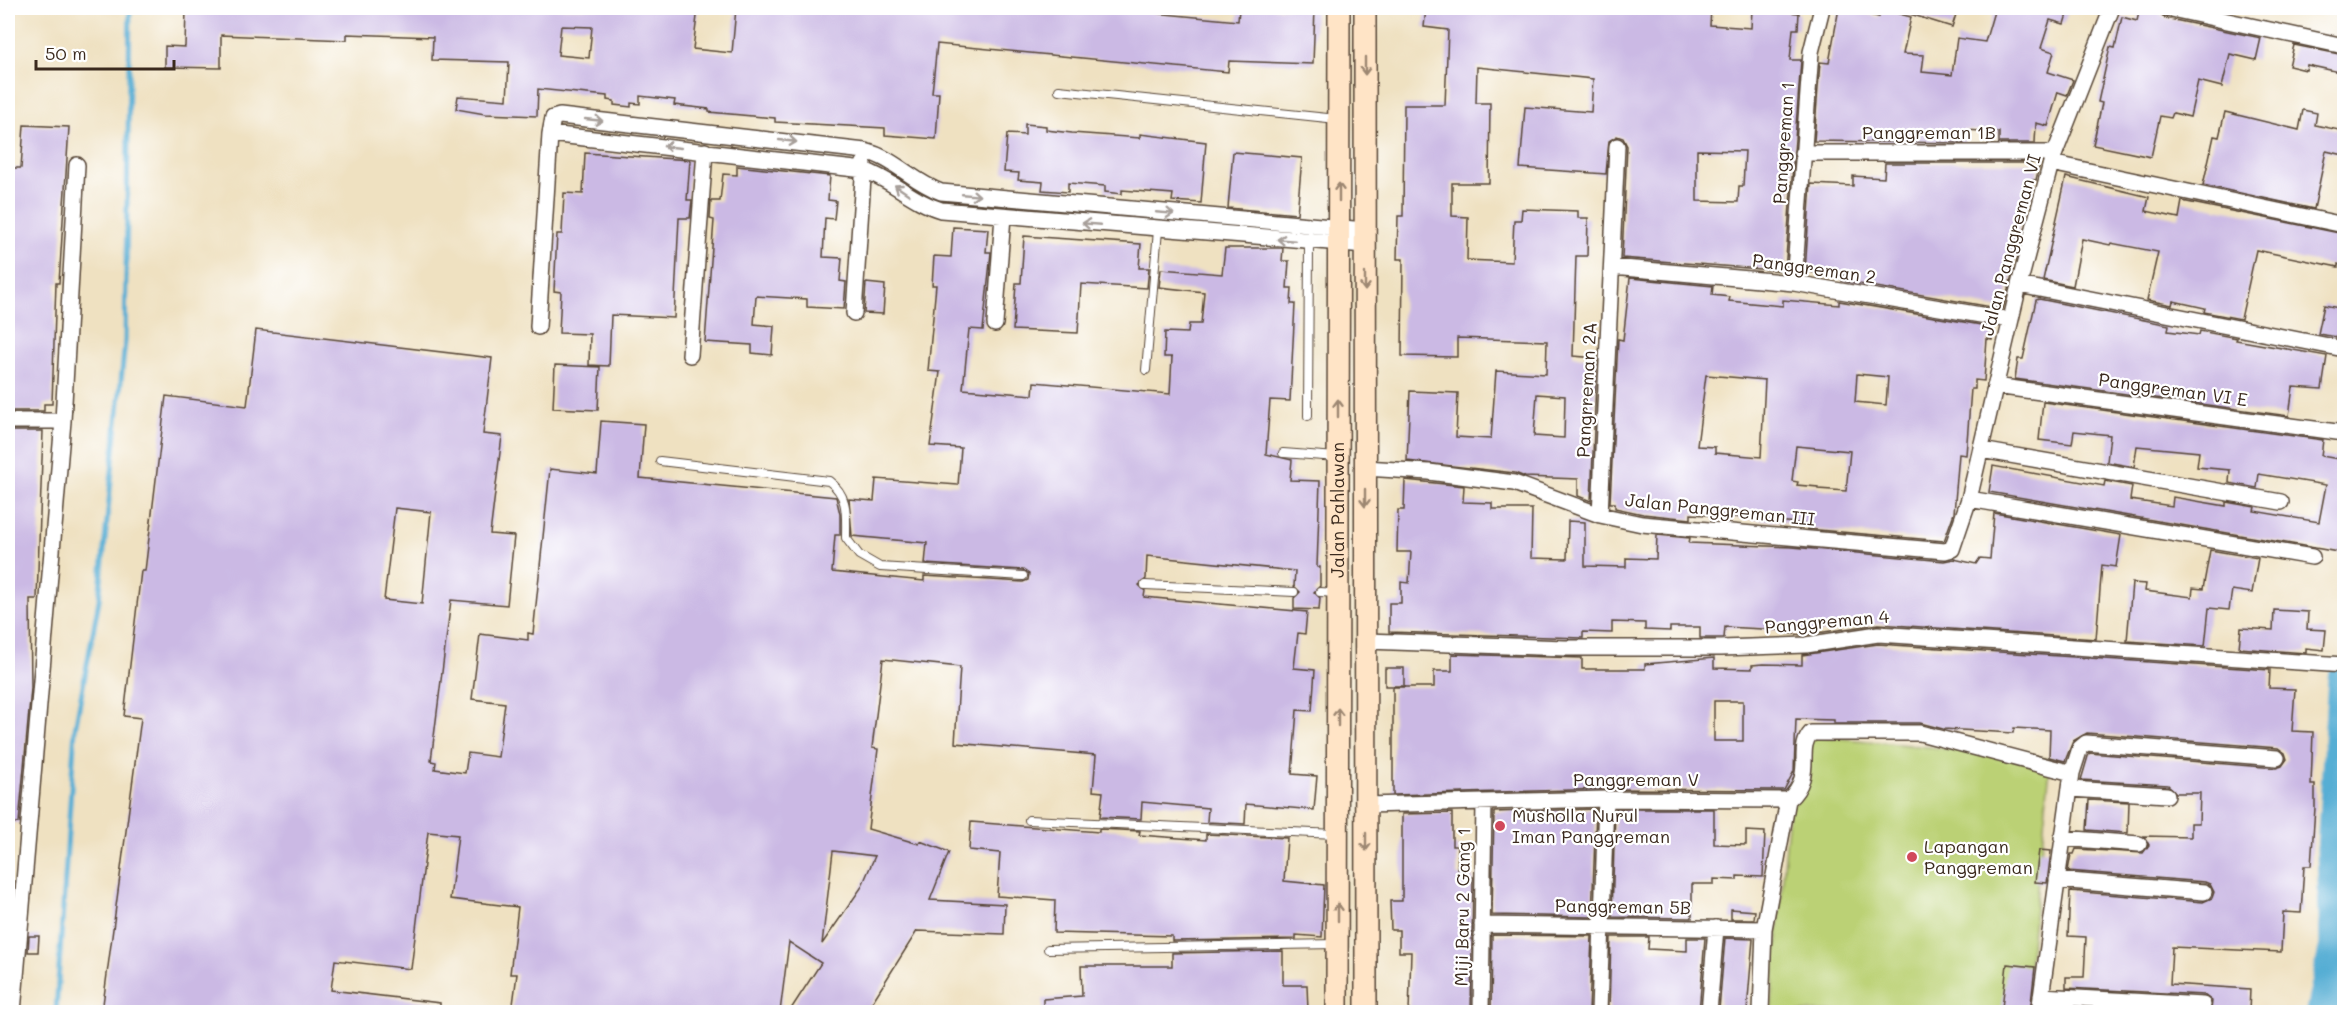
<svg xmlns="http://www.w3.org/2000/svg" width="2352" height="1020" viewBox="0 0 2352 1020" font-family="Mali,sans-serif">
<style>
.green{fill:#bbd175;stroke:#7b7e4a;stroke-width:1.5}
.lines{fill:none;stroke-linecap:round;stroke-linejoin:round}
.stream{stroke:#57aed4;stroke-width:5}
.river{stroke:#57aed4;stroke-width:33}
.building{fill:#cbb9e4;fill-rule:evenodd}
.service-casing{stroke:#564536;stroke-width:10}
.minor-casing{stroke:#564536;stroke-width:18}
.secondary-casing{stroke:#564536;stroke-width:24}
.service{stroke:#fff;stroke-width:8}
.minor{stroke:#fff;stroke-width:15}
.secondary{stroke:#ffe4c6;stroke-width:21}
.oneway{stroke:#9d8772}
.oneway2{stroke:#a79f9a}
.poi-dot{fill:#d1495b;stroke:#fff;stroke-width:2}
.labels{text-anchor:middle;stroke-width:4.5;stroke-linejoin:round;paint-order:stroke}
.street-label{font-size:18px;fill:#3b2a1e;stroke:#fff}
.poi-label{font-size:18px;fill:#3b2a1e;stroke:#fff;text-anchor:start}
</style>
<rect width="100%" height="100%" fill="#fff"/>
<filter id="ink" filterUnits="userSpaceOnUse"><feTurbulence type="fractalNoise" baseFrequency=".0167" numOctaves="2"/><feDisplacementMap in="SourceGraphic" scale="12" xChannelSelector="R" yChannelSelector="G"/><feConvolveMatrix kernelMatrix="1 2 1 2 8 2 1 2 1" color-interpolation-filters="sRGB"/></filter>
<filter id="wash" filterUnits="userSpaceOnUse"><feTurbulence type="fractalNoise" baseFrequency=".008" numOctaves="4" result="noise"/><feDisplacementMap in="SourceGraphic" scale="24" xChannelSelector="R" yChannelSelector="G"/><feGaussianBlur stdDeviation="1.35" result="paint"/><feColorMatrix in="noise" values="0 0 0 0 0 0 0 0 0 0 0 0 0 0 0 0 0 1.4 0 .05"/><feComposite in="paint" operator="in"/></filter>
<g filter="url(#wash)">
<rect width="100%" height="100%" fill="#efe1c1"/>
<path class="green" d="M1796 734 2051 759 2024 1012H1771Z"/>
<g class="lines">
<path class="stream" d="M56 1012 75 729 99 600 125 342 130 8"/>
<path class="river" d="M2322 1012 2336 945 2333 849 2344 679"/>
</g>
<g id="blocks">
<path class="building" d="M186 8H698L693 49 732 53 736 8H1101L1238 21 1239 9 1244 8H1315L1313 64 1229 61 1228 72 937 44 932 93H939L936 139 885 135V128L775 122V118L709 112V109L674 105 675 100 640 96V104L631 103V107L614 105V101L607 100V96L538 89 537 116 485 114 456 109 458 96 507 100 509 62 432 60 433 37 347 34V40L221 35V68L165 67V46L185 47ZM561 26 592 27 589 58 558 55Z
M1426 8H1604L1627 10V8H1711L1710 25 1751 28 1752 9 1799 13 1798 29H1793L1790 60H1801L1785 271 1622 258 1627 146 1623 138 1617 136 1609 141 1606 174 1520 168 1525 107 1591 112 1593 79 1477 67 1476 103H1490L1489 183H1452V216L1468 217 1467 260 1512 262 1514 220H1521L1522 209 1578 211V218H1588L1587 256H1576L1573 356 1597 358 1591 501 1578 496V479L1525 477 1515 473 1407 461 1410 391 1458 393 1456 437 1491 439 1496 371 1546 374 1547 341 1457 338V357L1402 356 1403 259H1397L1398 216H1403L1404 105H1445L1448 30 1424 27ZM1697 150 1745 151 1743 186H1739L1738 202 1697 201ZM1537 394 1565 396 1564 438 1534 436Z
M1839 8 1879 17 1881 9 1911 17 1903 54 1924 55 1922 72 1952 75 1957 38 1985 42 1995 8H2069L2064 24 2050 20 2041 48 2054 52 2048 72 2073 80 2067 95 2058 92 2048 126 2036 123 2035 143H1999V132L1965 130 1964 143 1814 141 1820 62 1829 63Z
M1900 8H1958L1952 27 1900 11Z
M2140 8 2158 11 2165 18 2261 38 2256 60 2230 54 2222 87 2198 81 2190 117 2173 113 2171 118 2160 116 2151 157 2093 145 2102 103 2098 102 2110 47 2115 48 2122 17 2137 21Z
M2294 45 2344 55V73L2307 65 2306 70 2289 66Z
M2303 110 2317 113 2315 125 2344 131V155L2326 151 2314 209 2203 185 2214 136 2219 137 2225 112 2299 130Z
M1025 124 1046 126V130L1072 133 1140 138V134L1206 142 1201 203 1172 201 1173 194 1122 190V194L1105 192V186L1068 183V192L1042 190 1043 182 1018 180 1019 173 1004 172 1007 134 1025 135Z
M24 125 69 127 59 283H56L52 404H44V411H9L8 404V168H21Z
M1233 152 1302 158 1297 214 1228 208Z
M585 153 690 160 687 200H692L690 218H679L674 318 611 315 609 366 589 365 590 334 559 333 561 292 554 291 557 234H562L564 193 583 194Z
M1885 163H2040L2036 180H2033L2032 197H2027L2026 214H2019L2017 255H2013L2012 275 2003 309 1842 281 1844 274 1805 272 1811 184 1853 186V176L1884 178Z
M737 166 830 176 828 200 836 201 834 219 825 218 823 257 842 258 840 281 846 282 844 309 807 307V299L756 296 754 324 774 326 772 355 752 353V345L705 342 714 220 710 219 711 201H720L723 174 737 175Z
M2066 177 2149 197 2146 211 2179 218 2182 201 2344 234V266L2338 264V267L2256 250 2241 319 2204 312 2205 308 2173 301 2172 305 2147 300 2158 252 2111 243 2110 245 2082 239 2073 286 2043 280Z
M953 227 988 229 986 252H991L983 330 969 329 963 389 1033 395 1034 382 1170 394 1172 357H1164L1165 332 1188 333 1189 324H1201L1204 292 1159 287 1161 269 1222 274 1225 248H1283L1282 261H1289L1287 288H1292L1291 304H1295L1290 401 1270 400 1266 454 1292 460 1290 480 1320 481 1317 567H1320V586L1314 592 1320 598 1319 610 1294 609V598L1300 592 1294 586 1295 571 1147 556 1146 579 1139 585 1145 591 1144 597 1307 612 1305 634 1298 633 1294 668 1315 670 1312 711 1297 710 1292 774 1317 776 1314 810 1246 804 1245 824 1207 822 1208 808 1142 802 1141 819 1100 817 1103 792 1093 791 1096 755 955 743 960 667 883 659 872 748 878 749 868 829 919 844 920 841 949 852 930 900 1005 904 1004 934 917 931 866 1012H789L821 963 789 942 780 1012H512L517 974H510L518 907 450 899 458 835 428 832 411 969 335 960 331 990 440 1003V1012H102L141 718 124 716 141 571H145L166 396 247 406 256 330 492 358 483 434 502 436 490 534 514 536 507 605 451 600 431 761 436 762 435 769 465 773 468 753 498 757 505 703 472 699 480 634 528 640V633L533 634 550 469 597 474 601 421 644 424 640 478 836 497 840 514V535H835L832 572 924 581V576L1023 582 1028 580 1029 574 1023 570 925 564 927 543 852 536 849 499 874 501 876 479 958 485 961 448 930 446 940 372 928 371 936 285H932L934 256 951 257ZM395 508 431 512 422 604 384 600ZM833 851 875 856 861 888 822 944Z
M1024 236 1141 244 1139 268H1149L1147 288 1081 284 1078 333 1013 330 1016 283H1021Z
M1630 278 1713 286 1712 295 1730 297 1729 301 1783 306V300L1839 305V301L1993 327 1992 340 1987 339 1984 381 1975 380V389H1971L1966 455 1959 454 1954 513 1944 541 1807 529V524L1723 516 1691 514V519L1643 514 1615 508V503H1610L1618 339 1623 340ZM1857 374 1888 377 1886 405 1855 402ZM1706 375 1765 380 1761 457 1715 453V447L1697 446ZM1796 446 1850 451 1846 491 1818 489V487L1797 485 1798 482 1792 481Z
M866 283 885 285 883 314 864 313Z
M2039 299 2169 325 2168 331 2199 335 2200 331 2237 338 2236 340 2327 356 2322 389 2293 387 2289 416 2015 379 2018 359H2023L2036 300Z
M2324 305 2339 308 2337 318 2344 319V338L2318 334Z
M555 365 600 367 598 410 553 408Z
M2043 402 2323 440 2321 456 2344 460V553L1989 492 1993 466 2104 486 2105 481 2132 486 2130 500 2172 506 2173 497 2226 506V502L2255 507 2254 511 2319 522 2326 485 2259 474 2257 488 2229 483 2230 470 2197 467 2199 452 2137 446 2134 467 2107 462 2110 435 2074 431 2072 444 2039 440Z
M8 431H43L37 599H30L31 688 19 823 8 822Z
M1405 480 1464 486 1463 502 1492 503V509H1532L1531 558 1567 559 1568 521 1585 522V566L1626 567V558L1656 559 1657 535 1690 538 1689 543 1792 547 1944 561 1954 559 1976 564 1980 558 1990 559 1994 513 2121 535 2116 567 2102 565 2096 639 1879 624 1803 635 1782 633V630L1725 627 1724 638H1700V627H1670V631L1645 630V623L1612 622V633L1583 632V638L1389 632V603H1401V582L1409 583 1411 552H1397L1398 510H1404Z
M2210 550 2258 558 2252 593 2232 590 2229 610 2209 608 2205 646 2127 641 2132 583 2146 584 2145 591 2192 597 2193 588 2203 589Z
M2274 610 2308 612 2307 629 2326 630 2324 650 2306 648V653L2239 648 2241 628 2273 630Z
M1878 644 2270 670 2269 688 2295 689 2292 731 2313 732 2311 785H2315V808L2311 866H2304L2301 913 2283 912 2281 952 2172 947 2170 984 2250 989 2249 1012 2211 1010 2212 1001 2204 995 2066 988V977H2084L2086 937 2068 936 2070 891 2203 902 2212 898 2214 892 2210 884 2205 882 2068 871 2071 854H2074L2076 849 2143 853 2149 845 2144 836 2191 837V823H2199L2200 793H2176L2168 785 2081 780 2089 753 2276 768 2282 766 2287 759 2285 753 2278 748 2087 733 2073 741 2065 761 2049 757 2050 730 2014 728 2013 733 1943 729 1920 723H1834V720L1796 719 1794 771 1784 790 1606 789 1393 795V687H1434V671H1452V654L1582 658V669H1645V664L1714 658V668L1752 669V665L1763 664 1802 665V655ZM1714 701H1743V741H1714Z
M1385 668H1404V686H1385Z
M2089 800 2129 802 2128 833 2087 830Z
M1596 809 1592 917 1492 915 1494 812Z
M1615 809H1714V844L1746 845V831L1765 832 1763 877 1737 876V880L1714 879V884H1692V918L1612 917Z
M1452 813V846H1458L1457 876 1473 877 1471 1012H1409L1411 952H1399V930H1391L1390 901H1402V814Z
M971 822 1099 832V829L1140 831 1139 835 1206 840V834L1287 838 1284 881 1324 885 1322 937 1296 935V939L1172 941V936L1054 933 1055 900 997 896 1000 853 969 850Z
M2039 850 2051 851 2047 883 2035 882Z
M1731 909 1755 911 1754 919H1731Z
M1492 935 1592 936 1589 1012H1491Z
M29 936H39L38 952H28Z
M1611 937H1649L1648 949 1687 951V938H1705L1699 1012H1609Z
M1725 938 1753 939 1747 1011 1719 1010Z
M1283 951V985H1307L1308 1011 1043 1012V999L1082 996 1081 966H1172V953Z
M2007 964 2035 967 2030 1012H2016L2017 1010 2002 1008Z
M2083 1008 2162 1012H2083Z"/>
</g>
</g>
<g filter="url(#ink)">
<use href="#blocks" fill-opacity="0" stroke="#564536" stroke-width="1.5"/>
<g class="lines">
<g class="service-casing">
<path id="service" d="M1059 90 1337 119
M1146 370 1158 230
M1308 416 1309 242
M1283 453 1337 457
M660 461 829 481C849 496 846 515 846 538L859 555 880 567 1023 576
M1145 585 1294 592
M1320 592 1337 593
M1029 820 1336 834
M1048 949 1337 944"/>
</g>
<g class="minor-casing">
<path id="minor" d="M2167 8 2344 46
M550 134 864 170C892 180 913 202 941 210L1365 245
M1802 153H2055
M2051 163 2344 225
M1612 267 1794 283 2010 320
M1794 283 1811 52 1822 8
M2019 285 2344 349
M854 313 864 163
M995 324 1003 216
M538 327 550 134 553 118 560 116 865 151C894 158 913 182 941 192L1365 230
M690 355 705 151
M1995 386 2344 433
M8 421H63
M1981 450 2281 502
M1365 468 1429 472 1514 483 1600 515 1642 524 1945 551 1952 549 1969 499 2019 285 2051 163 2112 8
M1969 499 2312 557
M1600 515 1617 146
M1366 641 1565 648H1721L1806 645 1878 634 2344 665
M2070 789 2167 795
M1366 805 1606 799 1788 800
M2062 838 2139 844
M2057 880 2204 892
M1482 925 1764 929
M2041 996 2203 1005
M13 1012 63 421 77 165
M1481 1012 1484 802
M1599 1012 1606 799
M1709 1012 1716 928
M1761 1012 1764 929 1788 800C1816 775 1795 750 1811 733H1920L2072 773
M2039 1012 2072 773 2080 748 2086 743 2277 758"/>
</g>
<g class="secondary-casing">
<g id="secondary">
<path d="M1365 8 1366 1012"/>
<path id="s1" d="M1337 1012 1339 8"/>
</g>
</g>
<use href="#service" class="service"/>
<use href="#minor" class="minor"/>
<use href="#secondary" class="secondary"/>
</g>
<defs><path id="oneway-shaft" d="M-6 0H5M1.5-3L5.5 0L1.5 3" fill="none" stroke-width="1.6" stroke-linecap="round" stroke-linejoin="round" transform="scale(1.5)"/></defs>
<g class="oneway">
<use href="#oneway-shaft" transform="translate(1365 66) rotate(90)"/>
<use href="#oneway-shaft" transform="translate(1339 192) rotate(-90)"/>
<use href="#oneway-shaft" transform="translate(1365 282) rotate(90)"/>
<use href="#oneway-shaft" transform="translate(1338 408) rotate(-90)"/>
<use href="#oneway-shaft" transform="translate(1365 498) rotate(90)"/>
<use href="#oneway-shaft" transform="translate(1338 717) rotate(-90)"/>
<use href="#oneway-shaft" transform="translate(1366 842) rotate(90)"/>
<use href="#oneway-shaft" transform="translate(1338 912) rotate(-90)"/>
</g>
<g class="oneway2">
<use href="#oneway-shaft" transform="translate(594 120) rotate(6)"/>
<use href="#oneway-shaft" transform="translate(788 141) rotate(6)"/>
<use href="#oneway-shaft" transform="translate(672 147) rotate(-174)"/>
<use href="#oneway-shaft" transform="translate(902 190) rotate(-146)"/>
<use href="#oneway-shaft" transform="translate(971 195) rotate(5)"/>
<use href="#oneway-shaft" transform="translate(1165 213) rotate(5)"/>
<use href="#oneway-shaft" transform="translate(1091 224) rotate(-175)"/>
<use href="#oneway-shaft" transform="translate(1286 240) rotate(-175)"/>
</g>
</g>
<g class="poi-dot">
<circle cx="1500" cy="826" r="6"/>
<circle cx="1912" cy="857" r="6"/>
</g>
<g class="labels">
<g class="street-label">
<text x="1929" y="139">Panggreman 1B</text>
<text transform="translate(1784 143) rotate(-86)" y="6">Panggreman 1</text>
<text transform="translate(2011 245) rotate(-75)" y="6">Jalan Panggreman VI</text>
<text transform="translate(1814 269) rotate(8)" y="6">Panggreman 2</text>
<text transform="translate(1587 390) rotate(-87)" y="6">Pangrreman 2A</text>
<text transform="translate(2173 390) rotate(8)" y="6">Panggreman VI E</text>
<text dy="6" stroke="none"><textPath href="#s1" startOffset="502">Jalan Pahlawan</textPath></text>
<text transform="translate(1720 510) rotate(6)" y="6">Jalan Panggreman III</text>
<text transform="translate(1827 622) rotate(-5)" y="6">Panggreman 4</text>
<text x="1636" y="786">Panggreman V</text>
<text transform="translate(1463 907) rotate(-89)" y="6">Miji Baru 2 Gang 1</text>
<text transform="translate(1623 907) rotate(1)" y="6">Panggreman 5B</text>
</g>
<g class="poi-label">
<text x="1512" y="822">Musholla Nurul<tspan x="1512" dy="21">Iman Panggreman</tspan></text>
<text x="1924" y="853">Lapangan<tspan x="1924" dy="21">Panggreman</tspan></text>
</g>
</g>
<rect width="2352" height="1020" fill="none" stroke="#fff" stroke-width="30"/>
<path d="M36 60v9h138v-9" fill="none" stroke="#3b2a1e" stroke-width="3"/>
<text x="45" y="60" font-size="18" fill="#3b2a1e" stroke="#ffffff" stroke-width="4.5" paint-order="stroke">50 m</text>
</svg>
